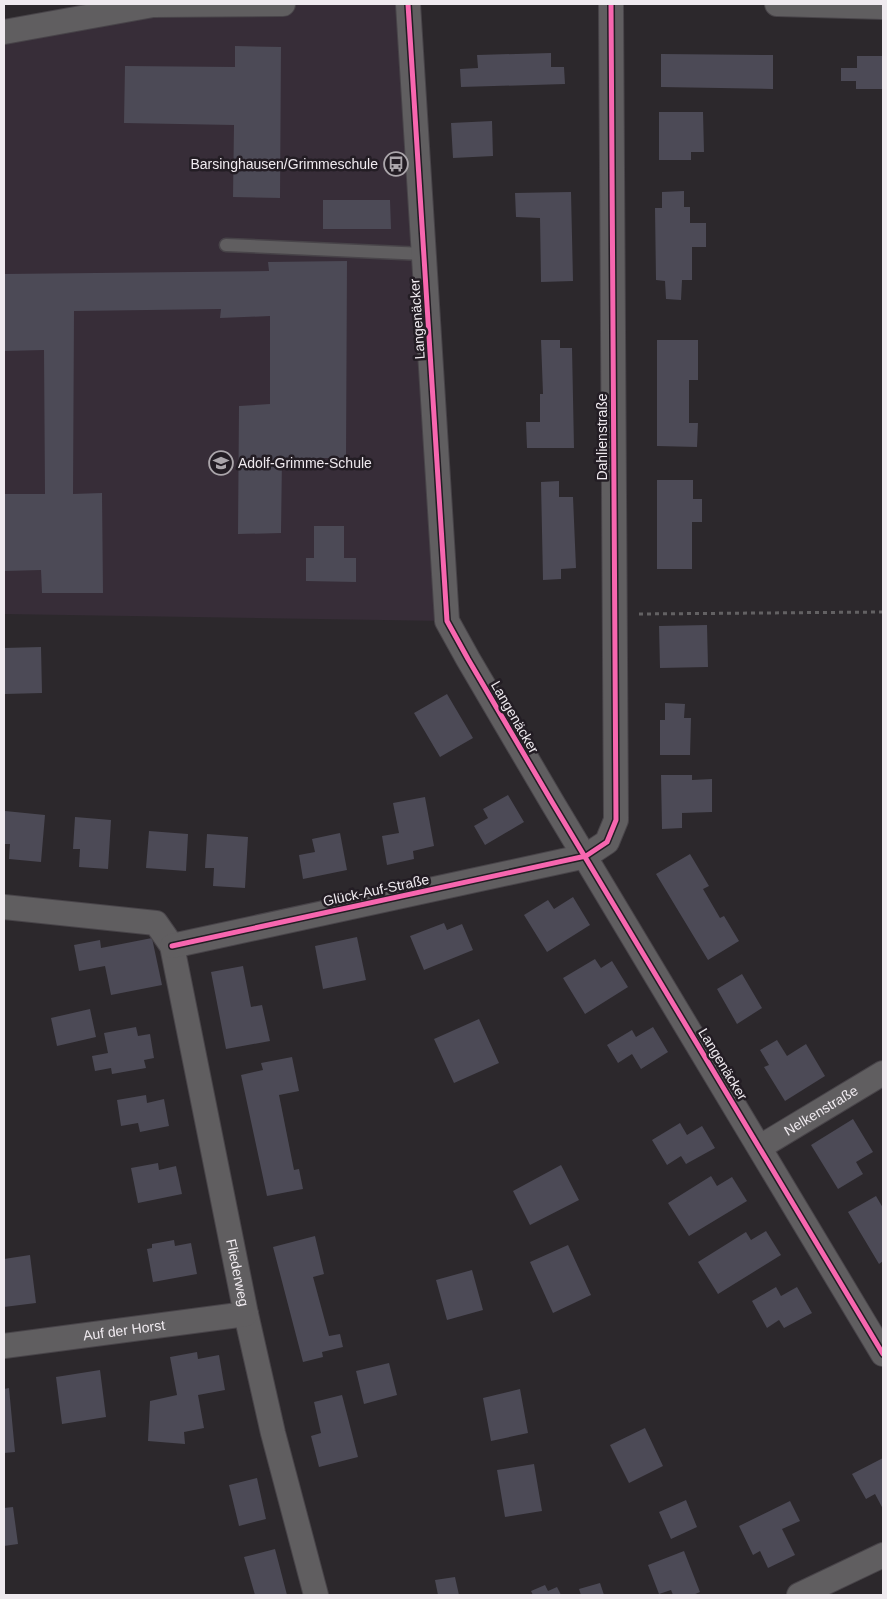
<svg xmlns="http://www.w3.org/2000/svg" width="887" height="1599" viewBox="0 0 887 1599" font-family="Helvetica,sans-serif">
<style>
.built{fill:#372d38}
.building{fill:#4c4a56}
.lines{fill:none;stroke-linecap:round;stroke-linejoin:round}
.lane-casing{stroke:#484449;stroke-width:15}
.street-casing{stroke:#484449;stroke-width:26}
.path{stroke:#636163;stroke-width:3;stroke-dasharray:4 4;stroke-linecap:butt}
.lane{stroke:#605e60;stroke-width:12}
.street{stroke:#605e60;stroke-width:24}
.cycleway-casing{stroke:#231d24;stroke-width:8}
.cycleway{stroke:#f766af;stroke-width:5}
.labels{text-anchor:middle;stroke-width:5;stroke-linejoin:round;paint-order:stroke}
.poi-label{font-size:14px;fill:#efeaef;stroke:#231d24;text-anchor:end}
.street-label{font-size:14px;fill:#efeaef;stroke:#231d24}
</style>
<rect width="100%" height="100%" fill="#2c282c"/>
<path class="built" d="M283 4H408L447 621 4 614V32Z"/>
<path class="building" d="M235 46 281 47 280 198 233 197 234 125 124 123 125 66 235 67Z
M551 53V67H564L565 84 461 87 460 69 478 68 477 55Z
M661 54 773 55V89L661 87Z
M857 56H883V89H856V81H841V68H857Z
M659 112H703L704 152H691V160H659Z
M492 121 493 156 453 158 451 123Z
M684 191V207H690V223H706V247H692V280H682L681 300 666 299 665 281 656 280 655 208H662V192Z
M571 192 573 281 541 282 540 218 516 217 515 193Z
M323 200H390L391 229H323Z
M347 261 346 458H282L281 533 238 534 239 406 270 404V316L220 318 221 309 74 311 73 494 102 493 103 593H42L41 570 4 571V494H45L44 350 4 351V274L269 271 268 262Z
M541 340H560V348H572L574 448H527L526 422H540V394H543Z
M657 340H698V380H689V423H698L697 447 657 446Z
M657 480H693V499H702V522H692V569H657Z
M559 481V497H573L576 568 561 569V579L543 580 541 482Z
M314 526H344V558H356V582L306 581V558H314Z
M707 625 708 667 660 668 659 626Z
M41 647 42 693 5 694 4 648Z
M447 694 473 738 440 757 414 713Z
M665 703 685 704 684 718H691L690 755H660V720H665Z
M661 775H692V780L712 779V812L682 813V828L662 829Z
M508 795 524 822 485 845 474 826 488 818 483 809Z
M425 797 434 846 413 851 414 859 387 865 382 836 399 833 393 803Z
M5 811 45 815 41 862 9 859 10 844H4Z
M75 817 111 820 108 869 79 867 80 849H73Z
M149 831 188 834 186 871 146 868Z
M340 833 347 870 303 879 299 855 315 852 312 839Z
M207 834 248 837 245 888 213 886 214 868H205Z
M690 854 709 886 703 889 720 918 724 916 739 941 708 960 656 874Z
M573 897 590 925 547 952 524 915 548 900 554 909Z
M444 923 447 930 462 924 473 950 424 970 410 936Z
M357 937 366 980 323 989 315 946Z
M152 938 162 985 111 995 105 966 79 971 74 945 100 940 101 948Z
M595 959 601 968 612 961 628 987 585 1014 563 978Z
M243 966 251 1007 262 1005 270 1041 226 1049 211 972Z
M742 974 762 1008 737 1024 717 989Z
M90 1009 96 1037 57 1046 51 1018Z
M479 1019 499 1063 454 1083 434 1039Z
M136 1027 138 1036 150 1034 154 1058 144 1060 146 1068 112 1074 111 1068 95 1071 92 1056 108 1053 104 1033Z
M653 1027 668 1052 641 1069 632 1054 618 1063 607 1045 632 1030 636 1037Z
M777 1040 787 1056 806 1044 825 1076 785 1101 764 1067 769 1065 760 1050Z
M292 1057 299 1091 279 1095 294 1170 299 1169 303 1189 267 1196 241 1075 263 1070 261 1063Z
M146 1095 147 1103 164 1099 169 1126 140 1132 138 1123 121 1126 117 1100Z
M853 1119 873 1152 856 1162 863 1174 838 1189 811 1145Z
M680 1123 687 1135 702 1126 715 1148 686 1164 681 1156 667 1165 652 1140Z
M158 1163 159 1170 176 1166 182 1194 138 1203 131 1168Z
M561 1165 579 1200 530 1225 513 1191Z
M711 1176 717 1186 732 1177 747 1201 689 1236 668 1203Z
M876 1196 883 1208V1261L879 1264 848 1212Z
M766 1231 781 1255 718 1294 698 1262 746 1232 751 1240Z
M315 1236 324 1274 313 1277 329 1336 340 1334 343 1347 322 1352 323 1357 303 1362 273 1247Z
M174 1240 175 1246 191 1243 197 1274 153 1282 147 1249 152 1248V1244Z
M568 1245 591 1295 553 1313 530 1262Z
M30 1255 36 1303 4 1307V1259Z
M472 1270 483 1310 447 1320 436 1280Z
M776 1287 781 1296 797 1287 812 1313 784 1328 779 1320 767 1328 752 1301Z
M197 1352 198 1359 219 1355 225 1390 198 1395 204 1428 184 1432 185 1444 148 1441 150 1401 177 1395 170 1357Z
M389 1363 397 1395 364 1404 356 1371Z
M100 1370 106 1417 62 1424 56 1377Z
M9 1388 15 1452 4 1453V1389Z
M520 1389 528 1433 491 1441 483 1398Z
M342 1395 358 1457 319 1467 311 1436 321 1433 314 1402Z
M645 1428 663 1466 629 1483 610 1445Z
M883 1458V1509L875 1494 866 1499 852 1474Z
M534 1464 542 1511 505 1517 497 1470Z
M257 1478 266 1519 239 1526 229 1485Z
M686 1500 697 1527 671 1539 659 1512Z
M790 1501 800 1521 782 1529 795 1555 768 1568 760 1551 753 1555 739 1526Z
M13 1507 18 1544 4 1546V1508Z
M275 1549 287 1595H255L244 1557Z
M684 1551 700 1592 693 1595H673L671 1590 659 1594 648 1565Z
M455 1577 459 1595H438L435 1580Z
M600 1583 604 1595H581L579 1589Z
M545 1585 548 1591 557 1587 561 1595H533L531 1591Z"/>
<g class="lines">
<g class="lane-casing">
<path id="lane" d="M226 245 424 254"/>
</g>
<g class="street-casing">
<g id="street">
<path d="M408 4 447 621 468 659 552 802 883 1354"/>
<path d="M777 4 883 7"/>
<path d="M4 32 153 5 283 4"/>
<path id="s1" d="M4 907 156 923 172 946 246 1314 273 1433 316 1595"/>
<path d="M172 946 586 856 607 842 616 820 611 4"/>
<path id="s2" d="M760 1147 883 1073"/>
<path id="s3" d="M4 1346 246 1314"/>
<path d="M799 1595 883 1555"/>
</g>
</g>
<path class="path" d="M639 614 883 612"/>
<use href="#lane" class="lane"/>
<use href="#street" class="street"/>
<g class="cycleway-casing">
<path id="cycleway" d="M408 4 447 621 468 659 552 802 883 1354
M172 946 586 856 607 842 616 820 611 4"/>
</g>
<use href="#cycleway" class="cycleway"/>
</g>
<defs>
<g id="bus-ring" transform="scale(1.25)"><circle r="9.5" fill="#231d24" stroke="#aba6ab" stroke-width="1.5"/><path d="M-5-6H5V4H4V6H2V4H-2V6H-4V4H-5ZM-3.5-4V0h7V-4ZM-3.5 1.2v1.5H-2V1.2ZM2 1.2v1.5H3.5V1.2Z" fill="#aba6ab"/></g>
<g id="school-ring" transform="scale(1.25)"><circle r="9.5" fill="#231d24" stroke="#aba6ab" stroke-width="1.5"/><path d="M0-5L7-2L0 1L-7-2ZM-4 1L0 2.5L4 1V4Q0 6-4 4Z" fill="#aba6ab"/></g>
</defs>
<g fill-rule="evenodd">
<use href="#bus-ring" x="396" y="164"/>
<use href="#school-ring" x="221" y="463"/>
</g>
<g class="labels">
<g class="poi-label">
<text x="378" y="169">Barsinghausen/Grimmeschule</text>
<text x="238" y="468" text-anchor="start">Adolf-Grimme-Schule</text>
</g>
<g class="street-label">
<text transform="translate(417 319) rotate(-94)" y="5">Langenäcker</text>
<text transform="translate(602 437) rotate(-90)" y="5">Dahlienstraße</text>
<text transform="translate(515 717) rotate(60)" y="5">Langenäcker</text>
<text transform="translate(376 890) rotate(-12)" y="5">Glück-Auf-Straße</text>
<text transform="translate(723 1064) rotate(59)" y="5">Langenäcker</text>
<text dy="5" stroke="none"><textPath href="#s2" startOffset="71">Nelkenstraße</textPath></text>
<text dy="5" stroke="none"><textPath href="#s1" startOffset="514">Fliederweg</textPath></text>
<text dy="5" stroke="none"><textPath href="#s3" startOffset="121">Auf der Horst</textPath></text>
</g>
</g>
<rect width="887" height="1599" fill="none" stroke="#efeaef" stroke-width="10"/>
</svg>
